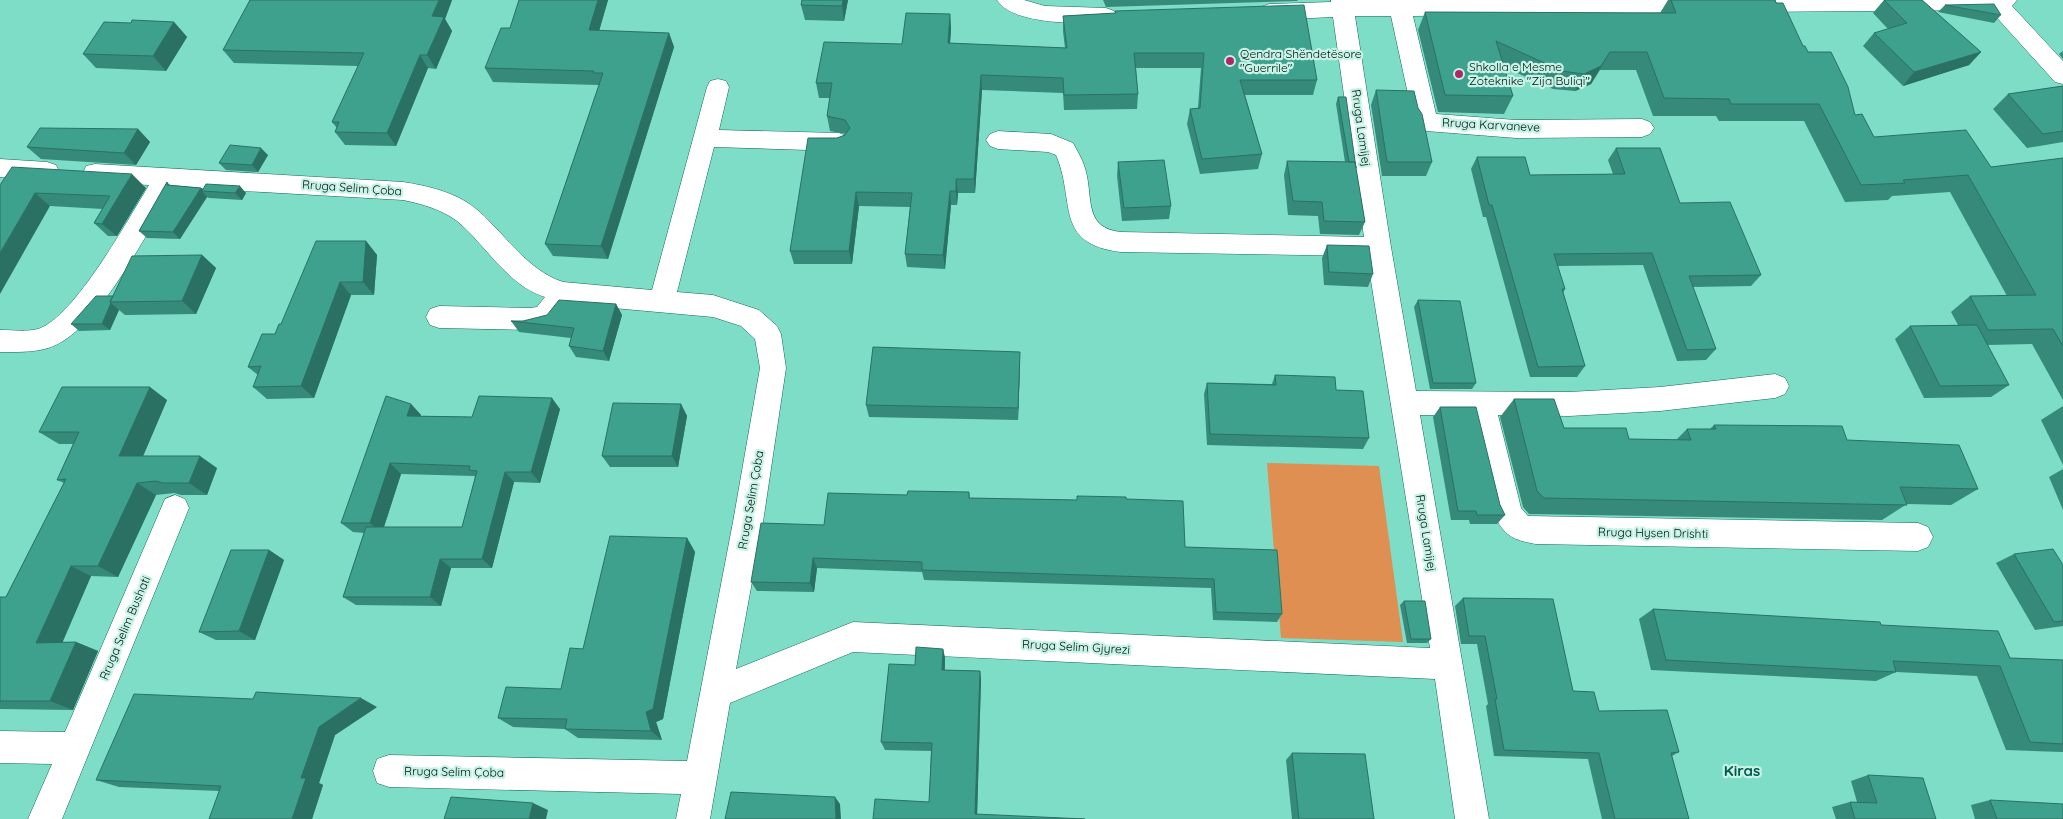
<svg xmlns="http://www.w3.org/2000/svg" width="2063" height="819" viewBox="0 0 2063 819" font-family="Quicksand,sans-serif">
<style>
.green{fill:#df8f51}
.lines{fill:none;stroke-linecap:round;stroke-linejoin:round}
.minor-casing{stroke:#186758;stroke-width:1}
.minor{fill:#fff;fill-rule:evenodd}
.wall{fill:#358a79;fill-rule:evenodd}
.shaded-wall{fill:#2b7163}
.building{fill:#3ea18d;stroke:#2b7163}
.poi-dot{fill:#b02768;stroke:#c7f3e7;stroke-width:2}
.labels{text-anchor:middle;stroke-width:4.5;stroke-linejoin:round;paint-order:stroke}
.poi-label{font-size:12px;fill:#01130f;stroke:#c7f3e7;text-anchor:start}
.street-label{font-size:12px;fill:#01130f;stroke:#c7f3e7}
.quarter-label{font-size:15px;font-weight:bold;fill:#005a4b;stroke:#c7f3e7}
</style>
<rect width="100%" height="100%" fill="#7dddc6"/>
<path class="green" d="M1267 463 1379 466 1403 642 1281 638Z"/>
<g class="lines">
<g class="minor-casing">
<path id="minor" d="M997 0H1024L1045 6 1106 8 1114 11 1117 16 1114 21 1106 24C1079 23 1012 25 997 0Z
M1331 0H1711L1714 5 1711 10 1703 12 1413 16 1436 114 1516 120 1642 119 1650 122 1654 128 1650 134 1642 137 1516 138 1426 131 1418 128 1414 122 1391 16H1355L1391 247 1416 391 1569 392 1660 387 1775 374 1785 378 1789 386 1785 394 1775 398 1660 411 1569 416 1498 415 1521 508 1528 516 1918 523 1928 527 1933 537 1928 547 1918 551 1536 544C1513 540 1504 536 1494 514L1471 415H1420L1489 819H1455L1435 679 853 652 730 703 710 819H676L681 794 389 787 377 783 373 771 377 759 389 755 687 761 733 522 760 368 755 339 741 326 713 317 569 304 554 324 530 330 439 328 430 325 426 317 430 309 439 306 530 308 537 307 545 297C507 285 486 245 457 221 441 209 422 204 403 200L174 187C148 231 102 323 56 345 38 353 19 352 0 352V330C12 330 27 332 38 329 74 318 129 218 149 185L95 182 86 180 83 173 86 166 95 164 403 182C428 186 455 192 475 208 504 232 526 270 563 282L652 290 707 87 710 81 718 79 726 81 729 87 719 130 839 133 847 136 851 142 847 148 839 151 714 147 677 292 713 295 759 310 777 326 781 334 786 368 763 522 736 669 853 622 1430 648 1367 256 1121 252C1053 244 1076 201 1056 155L1048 152 998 149 990 146 986 140 990 134 998 131 1051 134 1073 143C1078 152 1084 162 1086 172 1093 199 1084 228 1121 232L1364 237 1333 17 1269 20 1261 17 1258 12 1261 7 1269 4 1331 2Z
M1738 0H2017L2012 6 2063 61V84L2055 82 1990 10 1746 12 1738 10 1735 5Z
M0 159 47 162 56 165 59 171 56 177 47 180 0 177Z
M175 495 185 499 189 508 62 819H28L52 764 0 763V731L65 732 165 499Z"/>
</g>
<use href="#minor" class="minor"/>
</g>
<path class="wall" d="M250 0H452L445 19 452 31 436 69 428 68 396 146 345 145 335 132 337 128 332 122 358 66 234 63 223 50Z
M519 0H608L599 31 669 33 674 47 608 259 553 256 545 244 599 85 493 82 485 68 510 28Z
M802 0H848L844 21 805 20 801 5Z
M1103 0H1298L1297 1 1106 7Z
M1668 0H1775L1803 46 1808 52 1855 115 1874 137 1991 167 2063 158V400L2032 344 1987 345 2009 385 1991 397 1924 398 1895 339 1910 326 1958 325 1951 312 1970 296H2007L1950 192 1892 196 1888 200 1845 202 1804 121H1719L1716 116H1653L1636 70H1600L1591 84 1575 91 1553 89 1504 67 1513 96 1504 114 1438 112 1418 30 1425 12 1660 13Z
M1884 0H1922L1981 52 1969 65 1903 86 1863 46 1874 33 1888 29 1873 13Z
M1945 5 2001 15 1994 23 1938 12Z
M1115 11 1317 80 1313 95H1245L1262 154 1258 169 1200 174 1187 124 1190 109 1198 108 1201 68H1136L1138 94 1137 109 1064 110 1063 93 982 90 975 193H958L957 205H951L945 269 907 267 905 254 910 207 859 206 852 264H794L790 251 837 138 845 135 846 134 830 131 827 116 830 98H819L816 83 902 44 950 14 951 29 950 43 1065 48 1063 31V16L1115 13Z
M174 22 187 37 166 71 96 68 83 54 131 23Z
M2063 51V59L2059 54Z
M2063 86V142L2027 148 1993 109 2008 94Z
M1376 90 1418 108 1432 162 1426 176H1382L1371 105Z
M1338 97 1356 169 1365 222 1359 235 1320 234 1318 216 1288 215 1284 175 1287 161 1345 162 1336 104Z
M138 129 150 142 136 165 41 159 27 147Z
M1616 148 1761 275 1751 286 1693 287 1716 349 1706 360 1677 361 1643 265 1557 266 1565 289 1563 293 1585 366 1577 377H1530L1486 217H1483L1471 169 1477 157 1530 175 1613 174 1608 160Z
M268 155 258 172 226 170 219 163Z
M1118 162 1171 206 1169 219 1122 221 1117 176Z
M167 182 170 185 201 188 203 189 246 193 242 200 209 198 207 197 180 239 147 238 139 231Z
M0 185 146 188 117 236H108L94 223 103 209 50 206Z
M366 241 377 255 374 295H351L314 398 267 399 253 387 258 375 248 367 275 334 281 324Z
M1327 245 1373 274 1368 287 1324 285 1322 258Z
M202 255 216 268 196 314 125 315 119 310 110 330 79 331 71 324 113 296Z
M1418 300 1476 383 1472 389H1430L1414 307Z
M616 304 622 315 609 361 576 357 569 346 571 338 519 332 511 321H523Z
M1020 365 1018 420 869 417 866 405Z
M1275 375 1336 390 1369 438 1363 449 1207 445 1204 394 1207 383 1272 384Z
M1514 399 1564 428 1629 439 1676 440 1687 429H1710L1714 425 1847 440 1978 489 1951 505 1907 504 1882 520 1529 514 1523 507 1500 417Z
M167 400 143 456 217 468 207 495H181L174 493 156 495 118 577 91 576 62 642H76L98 651 73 710 0 709V597H6L64 483 57 480 73 444H59L39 432Z
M411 404 421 415 420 416 472 417 560 409 540 483 514 482 492 568H451L441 606 356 605 343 597 364 533 353 532 341 523ZM401 474 474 476 475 477 462 527H384Z
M681 404 687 416 678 467H610L602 456Z
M2063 406V465L2041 420Z
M1440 407 1500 505 1505 515 1497 524H1470L1469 520H1451L1433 417Z
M2063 469V510L2049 477Z
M969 492 970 498 1077 500 1126 499 1185 547 1282 614 1277 622 1213 620 1211 588 924 580 922 572 817 568 814 592 757 591 751 582 824 525 907 495Z
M687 538 695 552 663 719 656 722 662 740 578 738 565 729 513 727 498 718 561 689 583 649Z
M269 550 284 560 255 640H216L199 632Z
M2014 554 2063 565V626L2035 630 1996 563Z
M1463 598 1573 691 1599 711 1679 752 1672 756 1689 819H1602L1588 759 1494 756 1486 706 1488 704 1477 644H1461L1455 606Z
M1404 601 1431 639 1427 643H1407L1400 605Z
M1653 609 1881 625 2010 658 2063 660V752L2006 750 1977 676 1896 672 1876 681 1651 670 1639 619Z
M943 649 945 658V670L980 671 981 680 977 814 873 819 929 802 931 751 885 750 881 742 915 665Z
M377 707 335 735 319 783 323 785 312 819H209L219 791 119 787 96 780Z
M1292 753 1374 819H1292L1286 760Z
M1868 775 1936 819H1836L1832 807 1850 802H1857L1851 781Z
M1990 800 2063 819H1975L1971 805Z"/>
<path class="shaded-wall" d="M439 0H452L445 19 452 31 436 69 427 55 432 16Z
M598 0H608L595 45 589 30Z
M843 0H848L844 21 842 6Z
M950 14 951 29 949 58 948 43Z
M174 22 187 37 166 71 153 56Z
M669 33 674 47 608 259 601 246Z
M1610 52 1591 84 1575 91 1584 74Z
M1981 52 1969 65 1903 86 1914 72Z
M420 55 428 68 396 146 387 133Z
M981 75 982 90 975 193 974 179Z
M138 129 150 142 136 165 124 153Z
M261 148 268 155 258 172 252 165Z
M132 174 146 188 117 236 102 224Z
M956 179 958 193 957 205 956 191Z
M240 186 246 193 242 200 235 193Z
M201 188 205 191H202L207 197 180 239 173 232Z
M950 191 951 205 945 269 943 255Z
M856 192 859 206 852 264 849 251Z
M35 193 50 206 0 294V253Z
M366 241 377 255 374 295 363 282Z
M202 255 216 268 196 314 182 301Z
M340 282 351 295 314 398 301 386Z
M111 303 119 310 110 330 102 324Z
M616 304 622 315 609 361 603 351Z
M1020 352V365L1018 420V408Z
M150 387 167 400 138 468 119 456Z
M552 398 560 409 540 483 531 472Z
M411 404 421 415 417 427 407 416Z
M681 404 687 416 678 467 672 456Z
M200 456 217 468 207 495 189 483Z
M390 463 401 474 382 533 370 523Z
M505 472 514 482 492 568 482 559Z
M137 483 156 495 118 577 98 566Z
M687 538 695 552 663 719 656 722 662 740 651 731 646 712Z
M269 550 284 560 255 640 239 631Z
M813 558 817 568 814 592 810 583Z
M440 559 451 568 441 606 430 597Z
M71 566 91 576 58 653 36 643Z
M76 642 98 651 73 710 50 701Z
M943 649 945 658 944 680 942 670Z
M980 671 981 680 977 819 975 814Z
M361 698 377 707 335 735 319 783 323 785 312 819H292L301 778 319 727Z
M835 797 840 804 841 819H836Z
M533 803 548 810 546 819H529Z"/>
<path class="building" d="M250 0H439L432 16 444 17 427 55H420L387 133 335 132 339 122H332L364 53 223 50Z
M519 0H598L589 30 669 33 601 246 545 244 603 73H593L594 71 485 68 501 28H510Z
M802 0H843L842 6 801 5Z
M1671 0H1775L1776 3H1783L1803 46H1805L1808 52H1831L1848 87 1855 115 1862 114 1874 137 1966 130 1991 167 2063 158V346L2053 329 1988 330 1970 296 2036 295 1968 175 1903 180 1905 183 1861 185 1819 104H1731L1729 99 1664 98 1647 52H1610L1601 66 1584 74 1562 71 1496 41 1513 96 1445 95 1425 12 1676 13Z
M1884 0H1922L1981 52 1914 72 1874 33 1907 23Z
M1994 4 2001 15 1945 5Z
M1304 5 1317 80H1240L1262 154 1202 159 1190 109 1200 108 1204 53H1134L1138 94 1064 95 1063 78 981 75 974 179H956V191H950L943 255 905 254 912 193 856 192 849 251H790L808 138H837L845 135 850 128 845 120 827 116 832 83H816L824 42 902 44 906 13 950 14 948 43 1067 48 1063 16 1116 13 1115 11Z
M132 20 174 22 153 56 83 54 104 22 131 23Z
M2063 86V131L2043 134 2008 94Z
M1376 90 1414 91 1418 108 1422 114 1432 162H1387Z
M1338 97H1346L1356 168 1355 162H1349Z
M40 128 138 129 124 153 27 147Z
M230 145 261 148 252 165 219 163Z
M1616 148H1660L1680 203 1730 202 1761 275 1689 276 1716 349 1687 350 1652 253 1554 254 1565 289H1562L1585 366 1538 367 1492 205H1489L1477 157H1525L1530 175 1625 174Z
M1164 160 1171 206 1124 208 1118 162Z
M1287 161 1355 162 1365 222 1324 221 1322 202 1293 201Z
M12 167 132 174 102 224 94 223 110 196 35 193 0 253V185Z
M167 182V185L201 188 173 232 139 231Z
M206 184 240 186 235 193 202 191Z
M316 241H366L363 282H340L301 386 253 387 261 366 248 367 262 334H275L279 324H281Z
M1327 245 1369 246 1373 274 1329 272Z
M202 255 182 301 110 302 132 256Z
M96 296H113L110 302 111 303 102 324H71Z
M559 300 616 304 603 351 569 346 574 328 511 321H523L547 315Z
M1418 300 1460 301 1476 383H1433Z
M1977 325 2009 385 1940 386 1910 326Z
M873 347 1020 352 1018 408 866 405Z
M1275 375 1335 377 1336 390 1363 391 1369 438 1210 434 1207 383 1276 385Z
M62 387H150L119 456H200L189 483H163L156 481 137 483 98 566H71L36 643 76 642 50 701H0V597H6L66 479 57 480 79 432H39Z
M386 396 411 404 407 416 472 417 479 396 552 398 531 472H505L482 559H440L430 597H343L366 527H462L477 471 469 470 470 466 390 463 370 523H341Z
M1514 399H1554L1564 428H1626L1629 439 1691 440 1687 429H1716L1714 425 1842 426 1847 440 1959 445 1978 489 1900 487 1907 505 1544 498 1537 491Z
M613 403 681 404 672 456H602Z
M1440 407H1476L1500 505 1505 515H1477L1476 511H1458Z
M908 491 969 492V498L1077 500V496L1126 497V499L1183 501 1185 547 1277 550 1282 614 1216 612 1214 579 922 570V562L813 558 810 583 751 582 761 523 824 525 828 493 907 495Z
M610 536 687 538 653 709 646 712 651 731 565 729 567 719 498 718 506 687 561 689 570 648 583 649Z
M2053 549 2063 565V621L2054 622 2014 554Z
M231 550H269L239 631 199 632Z
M1463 598 1553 599 1573 691 1594 692 1599 711 1667 710 1679 752 1671 753 1689 819H1615L1599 753 1504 750 1495 699H1497L1485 636H1469Z
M1404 601H1425L1431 639H1411Z
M1653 609 1880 622 1881 625 1998 631 2010 658 2063 660V744L2030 742 2000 666 1893 661 1896 672 1666 660Z
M916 647 943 649 942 670 980 671 975 814 1085 819H873L875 799 929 802 932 743 881 742 889 664 915 665Z
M256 692 361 698 319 727 301 778H306L292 819H209L221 786 96 780 134 694 253 699Z
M1292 753 1365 754 1374 819H1299Z
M1868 775 1923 778 1936 819H1855L1850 802 1877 803Z
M731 792 835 797 836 819H725Z
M451 797 533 803 529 819H444Z
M1990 800 2063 804V819H1997Z"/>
<g class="poi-dot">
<circle cx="1230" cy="61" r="5"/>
<circle cx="1459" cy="74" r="5"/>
</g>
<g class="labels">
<g class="poi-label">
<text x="1240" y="58">Qendra Shëndetësore<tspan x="1240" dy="14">"Guerrile"</tspan></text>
<text x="1469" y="71">Shkolla e Mesme<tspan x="1469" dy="14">Zoteknike "Zija Buliqi"</tspan></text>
</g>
<g class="street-label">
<text transform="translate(1491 125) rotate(3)" y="4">Rruga Karvaneve</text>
<text transform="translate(1361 128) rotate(82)" y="4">Rruga Lamijej</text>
<text transform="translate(352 188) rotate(4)" y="4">Rruga Selim Çoba</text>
<text transform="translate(751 500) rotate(-80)" y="4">Rruga Selim Çoba</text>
<text transform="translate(1426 533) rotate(81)" y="4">Rruga Lamijej</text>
<text transform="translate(1653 533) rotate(1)" y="4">Rruga Hysen Drishti</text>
<text transform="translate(125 628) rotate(-67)" y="4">Rruga Selim Bushati</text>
<text transform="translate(1076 647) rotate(3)" y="4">Rruga Selim Gjyrezi</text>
<text transform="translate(454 772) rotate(1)" y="4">Rruga Selim Çoba</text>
</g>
<g class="quarter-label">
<text x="1742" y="776">Kiras</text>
</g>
</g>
</svg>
